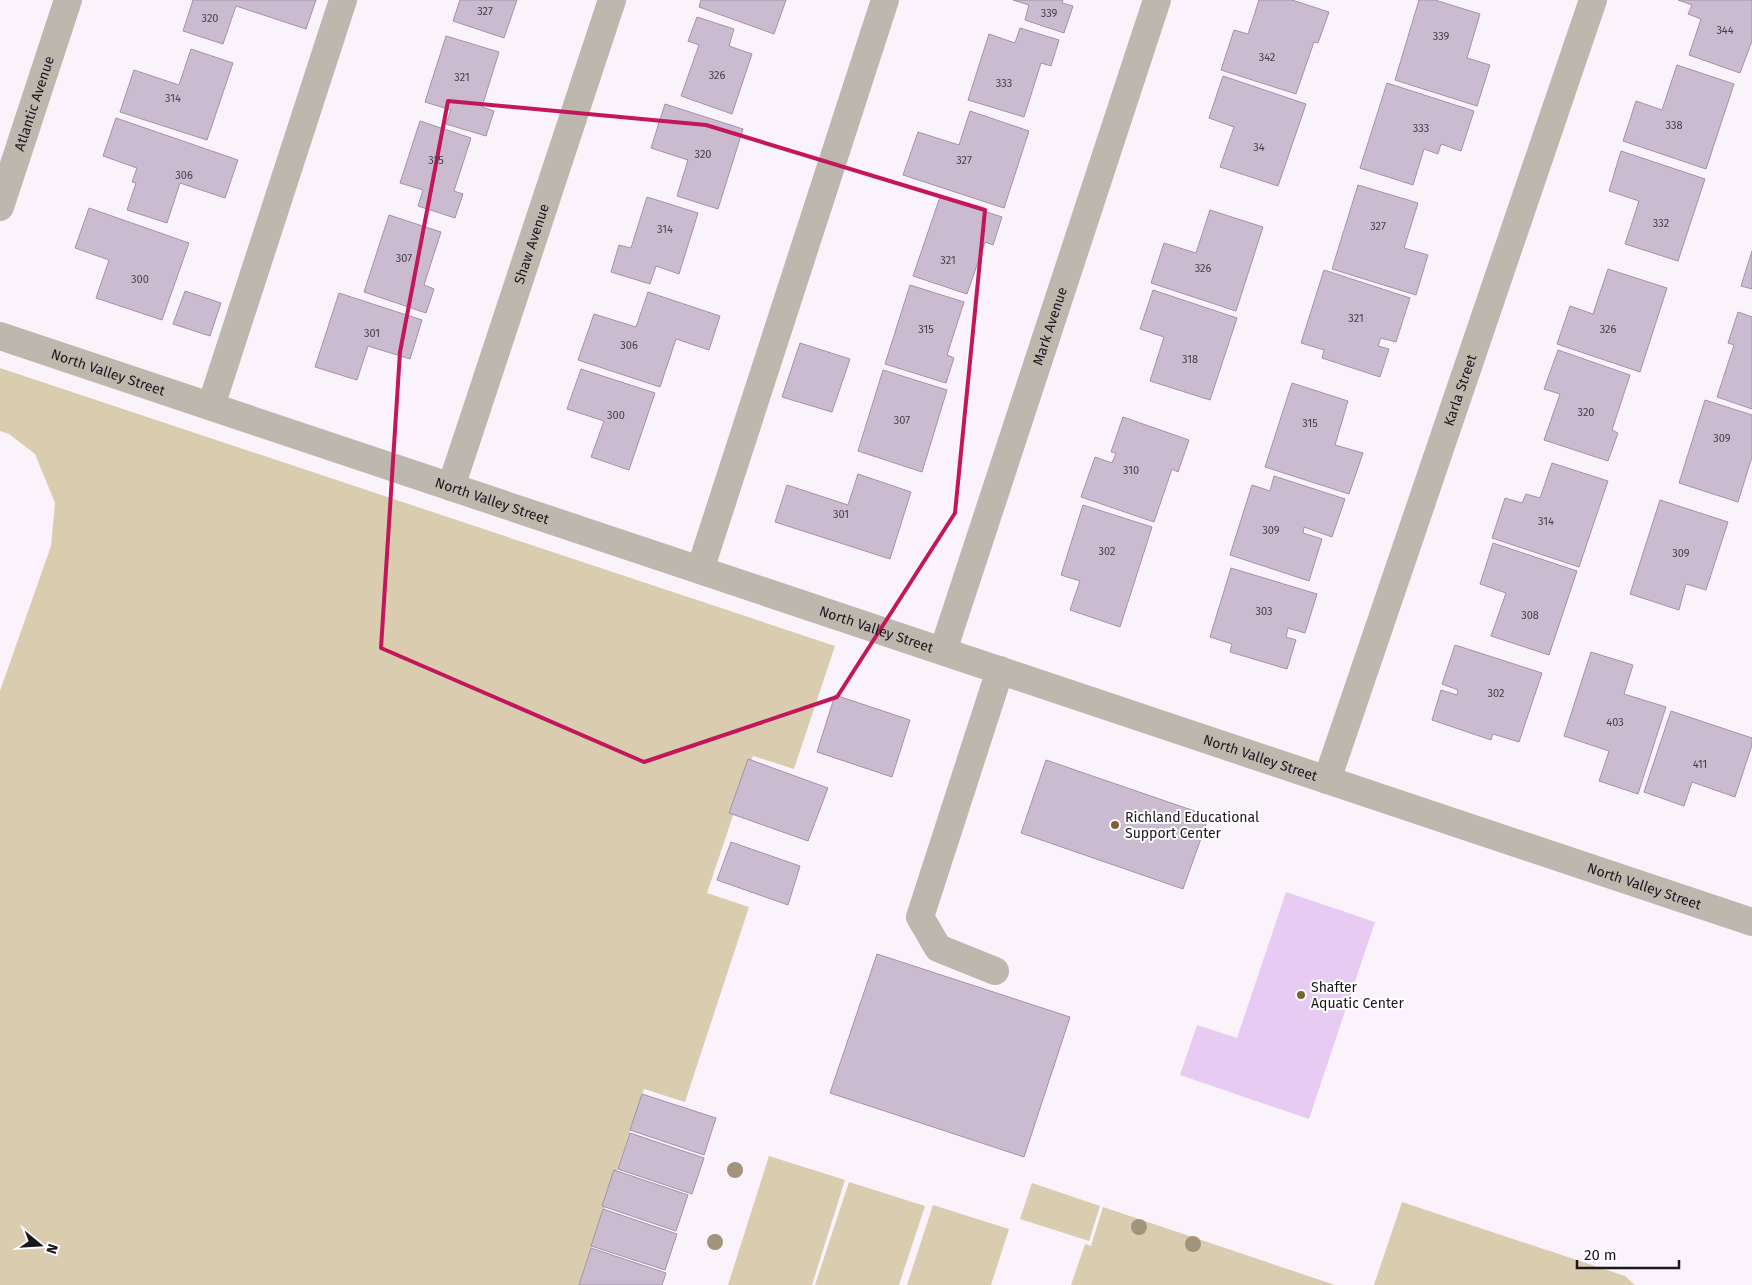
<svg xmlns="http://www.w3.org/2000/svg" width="1752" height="1285" viewBox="0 0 1752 1285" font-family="'Fira Sans',sans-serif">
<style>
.green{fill:#d9ccaf}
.water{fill:#e8cbf2}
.building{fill:#cbbbd1;stroke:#a393a8}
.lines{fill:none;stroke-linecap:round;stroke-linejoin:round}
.minor{stroke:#bdb8ae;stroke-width:28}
.tree{fill:#a2937b}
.marked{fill:none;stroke:#c2185b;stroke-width:4;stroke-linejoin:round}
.poi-dot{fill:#7a6434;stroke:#fff;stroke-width:2}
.labels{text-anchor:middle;stroke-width:4;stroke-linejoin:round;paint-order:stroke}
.number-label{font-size:11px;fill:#473e4a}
.street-label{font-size:14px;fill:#1b151d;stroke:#fff}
.poi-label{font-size:14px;fill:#1b151d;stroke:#fff;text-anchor:start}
</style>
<rect width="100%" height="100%" fill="#faf3fc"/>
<path class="green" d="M0 368 835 646 794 769 753 756 707 893 749 907 685 1102 644 1089 579 1285H0V691L51 546 55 503 35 454 9 434 0 431Z
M769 1156 845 1180 812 1285H728Z
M849 1182 925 1206 899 1285H815Z
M1032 1183 1100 1206 1089 1241 1020 1219Z
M1402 1202 1625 1276 1635 1285H1374Z
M933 1205 1009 1229 991 1285H907Z
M1103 1207 1335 1285H1071L1085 1244 1091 1246Z"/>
<path class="water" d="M1286 892 1375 922 1309 1119 1180 1075 1197 1025 1237 1038Z"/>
<path class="building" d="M193 0H316L306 29 236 6 223 44 183 31Z
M460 0H517L504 38 453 21Z
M701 0H786L774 34 699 7Z
M1013 0H1063L1062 3 1073 6 1064 33 1025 20 1029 5Z
M1259 0H1292L1329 12 1318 43 1314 42 1296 94 1221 70 1234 30 1248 34Z
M1419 0H1435L1480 14 1467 58 1490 65 1477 106 1395 80Z
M1678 0H1752V41L1740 73 1689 55 1701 19 1688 14 1692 5Z
M697 17 734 29 729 46 752 54 732 114 681 96 699 45 688 41Z
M1020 28 1059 40 1051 66 1041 63 1024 117 968 100 989 34 1015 43Z
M446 36 499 52 482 107 494 111 486 136 446 124 451 110 425 102Z
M191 49 233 63 207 140 120 112 134 70 179 85Z
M1677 65 1734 84 1706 169 1623 141 1636 101 1662 110Z
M1223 76 1306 104 1278 186 1220 167 1234 127 1209 118Z
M1387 83 1474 111 1461 151 1441 144 1438 154 1424 149 1413 185 1360 168Z
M665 104 743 129 718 209 677 196 688 160 651 148Z
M970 111 1029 131 1004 208 903 175 918 132 959 145Z
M116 118 238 160 225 198 180 183 167 223 127 210 136 183 132 182 137 168 103 156Z
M420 121 471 138 454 191 463 194 455 218 418 206 423 190 400 183Z
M1621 151 1705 179 1678 261 1625 244 1639 201 1609 191Z
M1358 185 1418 203 1404 248 1428 255 1416 295 1332 269Z
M647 197 698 213 679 274 656 266 650 284 611 272 619 245 631 248Z
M940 197 1002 217 993 245 985 242 967 294 913 276Z
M89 208 189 243 162 320 96 298 109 260 75 248Z
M1210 210 1263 227 1236 311 1151 283 1164 243 1196 253Z
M389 215 441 232 424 285 434 289 426 313 364 292Z
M1752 251V289L1741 286Z
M1608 269 1667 288 1640 372 1557 344 1570 306 1593 314Z
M1324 270 1410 298 1396 342 1381 338 1378 346 1389 349 1380 377 1322 358 1324 350 1301 343Z
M910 285 964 302 947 355 954 358 946 383 885 364Z
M1153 290 1237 318 1210 400 1150 381 1164 337 1140 329Z
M185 291 221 303 210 336 173 324Z
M648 292 720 316 709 350 676 339 660 387 578 360 594 314 636 327Z
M339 293 422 320 410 359 368 346 357 380 315 367Z
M1738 312 1752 317V409L1717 397 1734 345 1728 343Z
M800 343 850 359 832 412 782 397Z
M1558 350 1630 375 1612 430 1618 433 1608 461 1544 440 1560 394 1544 389Z
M581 369 655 393 629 470 591 457 604 421 567 409Z
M883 370 947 390 922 472 858 451Z
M1292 383 1348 401 1335 445 1363 453 1349 494 1265 467Z
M1705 400 1752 415V460H1751L1738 502 1679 483Z
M1123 417 1189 440 1178 472 1172 469 1154 522 1081 497 1095 457 1112 463 1116 453 1111 452Z
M1552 463 1608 481 1579 567 1492 538 1505 498 1522 503 1526 494 1540 498Z
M858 474 911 492 890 559 775 522 787 485 848 505Z
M1274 476 1345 499 1332 537 1304 527 1303 533 1322 539 1309 581 1230 555 1252 485 1270 491Z
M1660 500 1728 522 1706 590 1686 584 1679 610 1630 594Z
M1083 505 1152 527 1120 627 1070 610 1080 581 1061 575Z
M1493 543 1577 571 1549 655 1491 636 1506 593 1480 584Z
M1231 568 1317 594 1305 633 1288 628 1286 637 1296 640 1287 669 1230 652 1232 644 1210 637Z
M1455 645 1542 673 1519 742 1493 734 1491 740 1432 720 1441 690 1457 695 1458 690 1442 684Z
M1591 652 1633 665 1624 694 1666 707 1638 794 1599 781 1609 751 1564 736Z
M835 695 910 720 892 777 817 752Z
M1671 711 1752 738V745L1735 797 1692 782 1684 806 1644 792Z
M748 759 828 788 808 841 729 813Z
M1046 760 1209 816 1183 889 1021 833Z
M731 842 800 866 788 905 717 880Z
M877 954 1070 1017 1024 1157 830 1093Z
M642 1094 716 1118 704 1155 630 1130Z
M630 1133 704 1158 692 1194 618 1169Z
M614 1170 688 1195 676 1231 602 1206Z
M603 1209 677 1234 665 1270 591 1246Z
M591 1248 666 1273 662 1285H579Z"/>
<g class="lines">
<g class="minor">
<path id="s1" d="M0 207 68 0"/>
<path id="s2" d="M0 336 1752 922"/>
<path d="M211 406 343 0"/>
<path id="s3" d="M451 487 612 0"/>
<path d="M700 570 885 0"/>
<path id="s4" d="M943 651 1157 0"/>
<path id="s5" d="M1327 780 1593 0"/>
<path d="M995 971 938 948 920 917 1000 670"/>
</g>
</g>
<g class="tree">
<circle cx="735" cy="1170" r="8"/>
<circle cx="1139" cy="1227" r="8"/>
<circle cx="715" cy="1242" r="8"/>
<circle cx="1193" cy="1244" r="8"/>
</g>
<path class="marked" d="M448 101 706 125 985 210 955 513 837 697 644 762 381 648 400 352Z"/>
<g class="poi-dot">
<circle cx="1115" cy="825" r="5"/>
<circle cx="1301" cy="995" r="5"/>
</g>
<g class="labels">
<g class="number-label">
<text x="485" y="15">327</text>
<text x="1049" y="17">339</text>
<text x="210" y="22">320</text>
<text x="1725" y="34">344</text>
<text x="1441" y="40">339</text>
<text x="1267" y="61">342</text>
<text x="717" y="79">326</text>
<text x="462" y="81">321</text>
<text x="1004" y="87">333</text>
<text x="173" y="102">314</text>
<text x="1674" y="129">338</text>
<text x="1421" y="132">333</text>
<text x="1259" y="151">34</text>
<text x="703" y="158">320</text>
<text x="436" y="164">315</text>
<text x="964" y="164">327</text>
<text x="184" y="179">306</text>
<text x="1661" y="227">332</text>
<text x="1378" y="230">327</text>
<text x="665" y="233">314</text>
<text x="404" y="262">307</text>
<text x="948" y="264">321</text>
<text x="1203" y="272">326</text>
<text x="140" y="283">300</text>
<text x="1356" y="322">321</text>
<text x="926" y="333">315</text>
<text x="1608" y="333">326</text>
<text x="372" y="337">301</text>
<text x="629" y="349">306</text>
<text x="1190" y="363">318</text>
<text x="1586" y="416">320</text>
<text x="616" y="419">300</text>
<text x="902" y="424">307</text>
<text x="1310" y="427">315</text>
<text x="1722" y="442">309</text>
<text x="1131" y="474">310</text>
<text x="841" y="518">301</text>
<text x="1546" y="525">314</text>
<text x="1271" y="534">309</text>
<text x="1107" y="555">302</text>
<text x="1681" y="557">309</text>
<text x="1264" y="615">303</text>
<text x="1530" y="619">308</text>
<text x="1496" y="697">302</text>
<text x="1615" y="726">403</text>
<text x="1700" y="768">411</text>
</g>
<g class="street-label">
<text dy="5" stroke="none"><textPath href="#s1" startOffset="109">Atlantic Avenue</textPath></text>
<text dy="5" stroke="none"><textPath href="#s3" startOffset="256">Shaw Avenue</textPath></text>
<text dy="5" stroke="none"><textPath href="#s4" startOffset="342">Mark Avenue</textPath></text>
<text dy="5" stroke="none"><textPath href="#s2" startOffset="114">North Valley Street</textPath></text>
<text dy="5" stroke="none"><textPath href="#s5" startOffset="412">Karla Street</textPath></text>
<text dy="5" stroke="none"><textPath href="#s2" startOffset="519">North Valley Street</textPath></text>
<text dy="5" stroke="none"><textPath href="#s2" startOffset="924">North Valley Street</textPath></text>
<text dy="5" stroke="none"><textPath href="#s2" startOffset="1329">North Valley Street</textPath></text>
<text dy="5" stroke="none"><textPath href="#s2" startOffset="1734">North Valley Street</textPath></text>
</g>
<g class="poi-label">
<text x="1125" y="822">Richland Educational<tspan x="1125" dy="16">Support Center</tspan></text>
<text x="1311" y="992">Shafter<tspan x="1311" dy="16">Aquatic Center</tspan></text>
</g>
</g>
<g transform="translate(40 1245) rotate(108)" stroke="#ffffff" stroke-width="4" paint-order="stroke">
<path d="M0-4L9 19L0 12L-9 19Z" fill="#1b151d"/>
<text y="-8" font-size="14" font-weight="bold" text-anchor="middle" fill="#1b151d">N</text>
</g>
<path d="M1577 1260v8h102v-8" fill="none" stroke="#1b151d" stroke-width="2.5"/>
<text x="1584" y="1260" font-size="15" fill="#1b151d" stroke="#ffffff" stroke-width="4" paint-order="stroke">20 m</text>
</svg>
